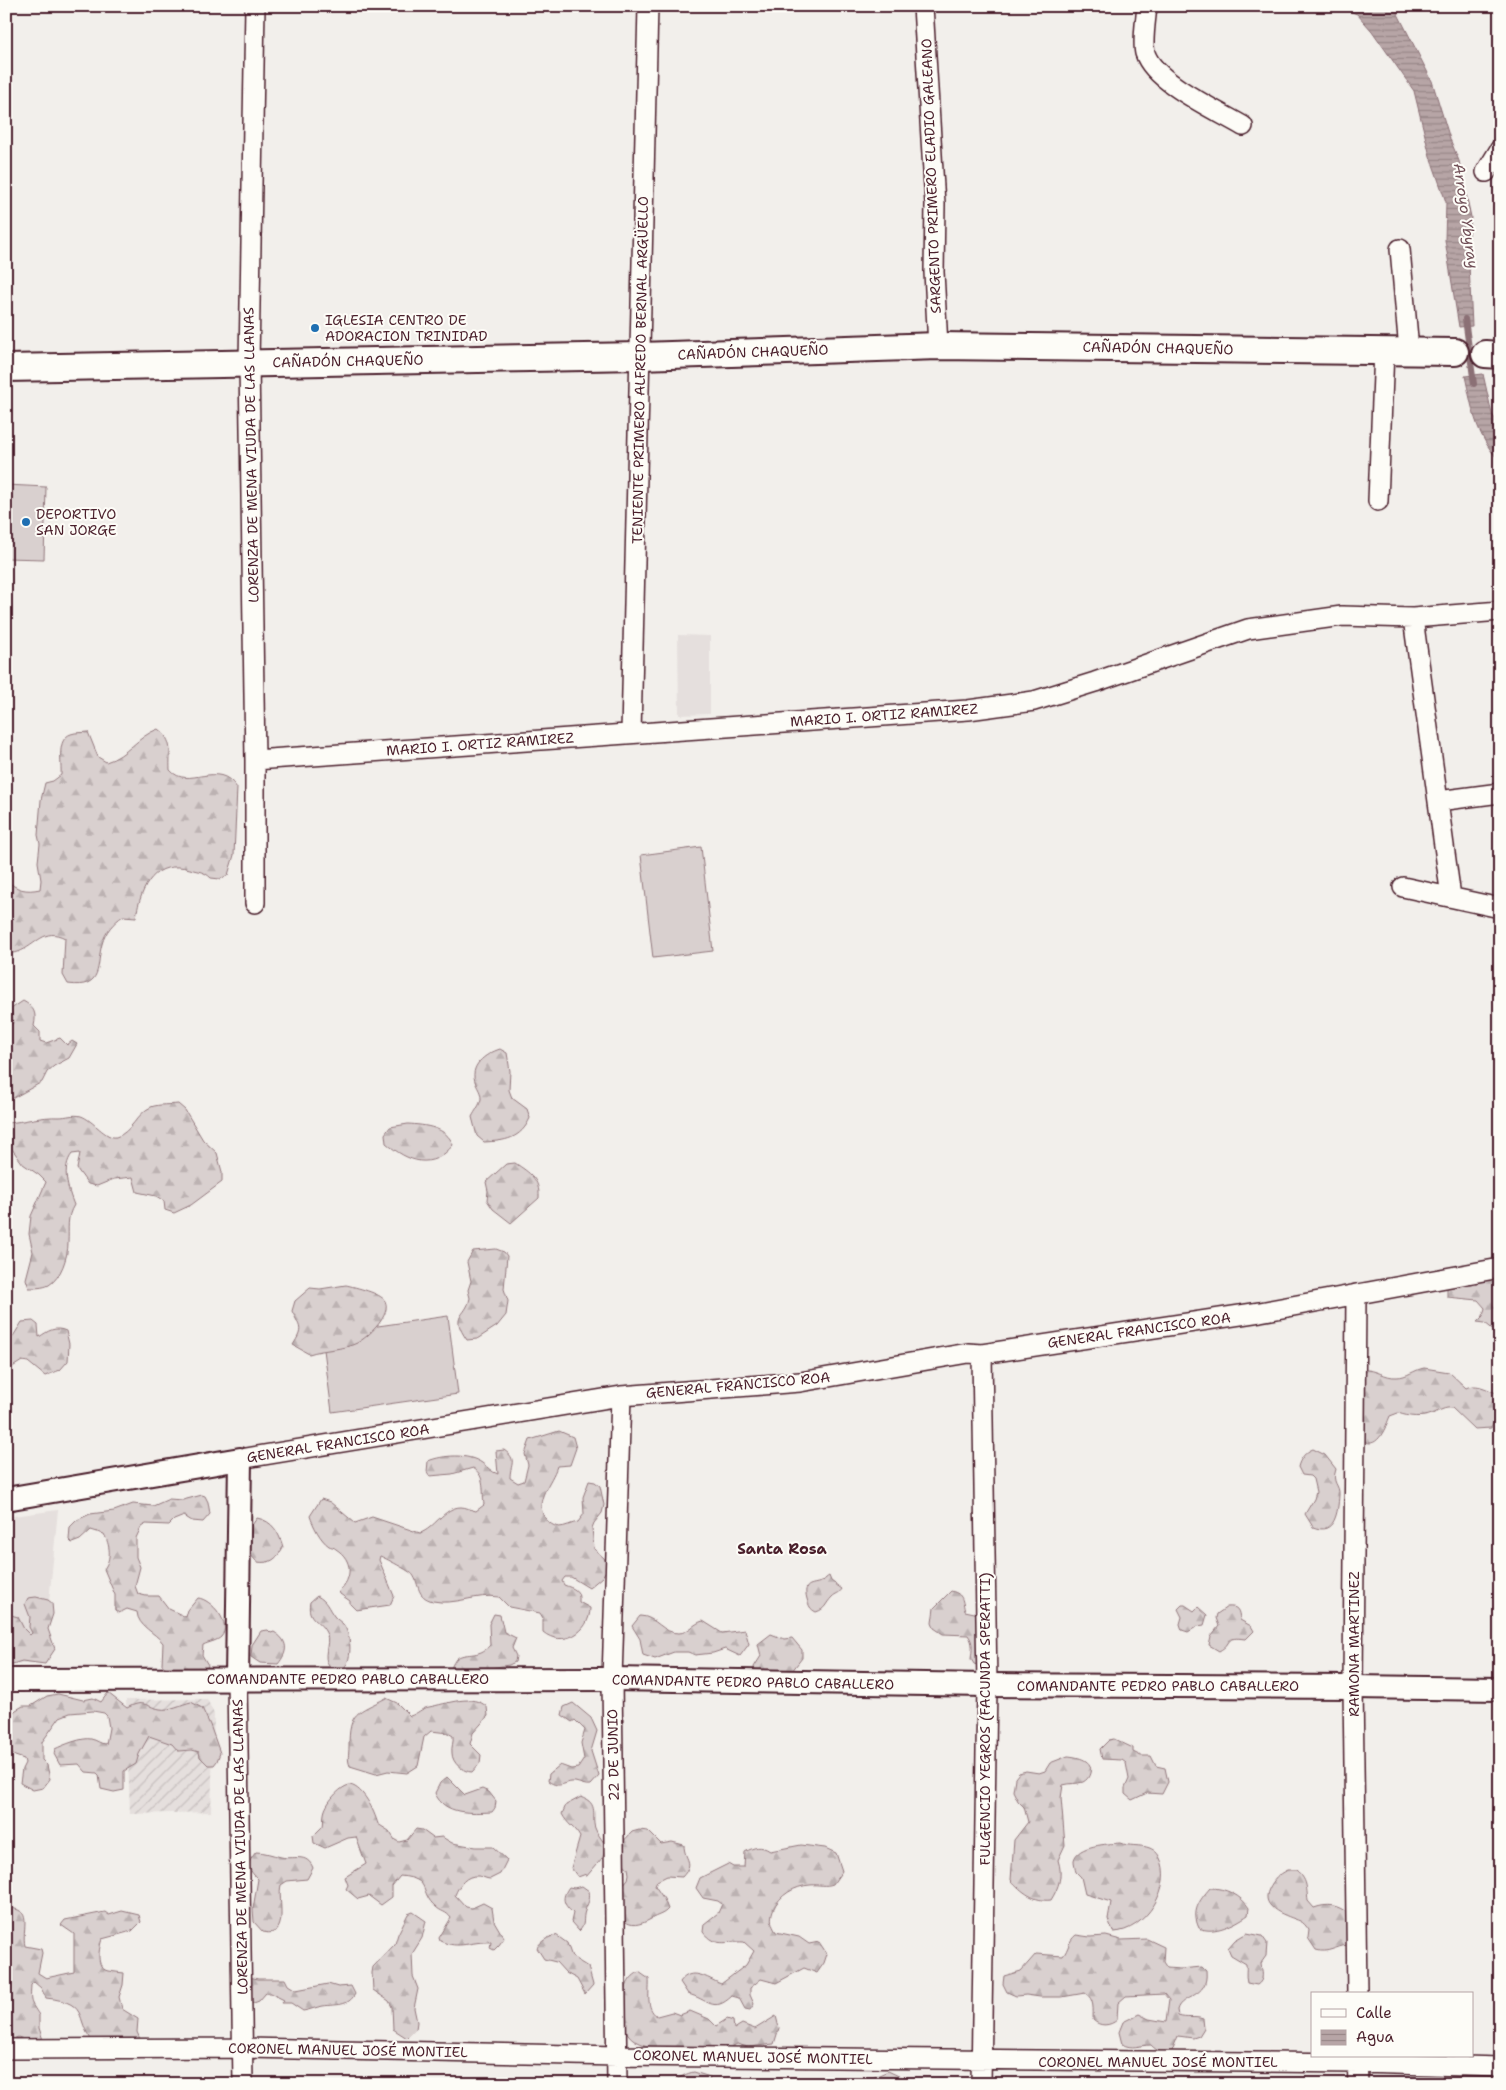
<svg xmlns="http://www.w3.org/2000/svg" width="1506" height="2090" viewBox="0 0 1506 2090" font-family="'Shantell Sans',sans-serif">
<style>
.built{fill:#e5dfdd}
.industrial{fill:url(#industrial-furrows)}
.grass{fill:#d9d0cf;stroke:#92787d}
.forest{fill:url(#forest-firs);stroke:#92787d}
.water{fill:url(#water-rules);stroke:#8b6f75}
.lines{fill:none;stroke-linecap:round;stroke-linejoin:round}
.stream{stroke:#8b6f75;stroke-width:6}
.minor-casing{stroke:#4a1f2b;stroke-width:22}
.tertiary-casing{stroke:#4a1f2b;stroke-width:26}
.secondary-casing{stroke:#4a1f2b;stroke-width:30}
.minor{stroke:#fdfcf7;stroke-width:19}
.tertiary{stroke:#fdfcf7;stroke-width:22}
.secondary{stroke:#fdfcf7;stroke-width:26}
.poi-dot{fill:#1f6fb2;stroke:#fdfcf7;stroke-width:2}
.labels{text-anchor:middle;stroke-width:4;stroke-linejoin:round;paint-order:stroke}
.street-label{font-size:14px;fill:#4a1f2b;stroke:#fdfcf7}
.poi-label{font-size:14px;fill:#4a1f2b;stroke:#fdfcf7;text-anchor:start}
.water-label{font-size:15px;font-style:italic;fill:#704e56;stroke:#fdfcf7}
.neighbourhood-label{font-size:15px;font-weight:bold;fill:#4a1f2b;stroke:#fdfcf7}
</style>
<defs>
<pattern id="industrial-furrows" width="10" height="10" patternUnits="userSpaceOnUse" patternTransform="scale(1.25)"><rect width="10" height="10" fill="#e5dfdd"/><path d="M-1 1l2-2M0 10L10 0M9 11l2-2" fill="none" stroke="#c6bfbe"/></pattern>
<pattern id="forest-firs" width="22" height="20" patternUnits="userSpaceOnUse" patternTransform="scale(1.25)"><rect width="22" height="20" fill="#d9d0cf"/><path d="M5 1l3.5 6h-7zM16 11l3.5 6h-7z" fill="#bcb2b2"/></pattern>
<pattern id="water-rules" width="6" height="5" patternUnits="userSpaceOnUse" patternTransform="scale(1.25)"><rect width="6" height="5" fill="#b7a5a6"/><path d="M0 2.5h6" fill="none" stroke="#978687"/></pattern>
</defs>
<rect width="100%" height="100%" fill="#f2efeb"/>
<filter id="ink" filterUnits="userSpaceOnUse"><feTurbulence type="fractalNoise" baseFrequency=".02" numOctaves="2"/><feDisplacementMap in="SourceGraphic" scale="10" xChannelSelector="R" yChannelSelector="G"/><feConvolveMatrix kernelMatrix="1 2 1 2 8 2 1 2 1" color-interpolation-filters="sRGB"/></filter>
<g filter="url(#ink)">
<path class="built" d="M678 635 710 636V714L679 715Z
M58 1510 43 1663 6 1664V1517Z"/>
<path class="industrial" d="M207 1699 214 1714 211 1812 130 1814 126 1700Z
M41 2081 220 2083 41 2084Z"/>
<path class="grass" d="M6 485 46 487 44 559 6 558Z
M701 847 713 951 653 958 641 855Z
M448 1316 458 1394 332 1412 322 1334Z"/>
<path class="forest" d="M158 729C174 741 169 753 170 770 188 791 218 758 237 788L234 855 228 875 220 879 211 878C204 871 199 872 190 869 155 859 141 886 136 917L123 916C114 922 105 932 102 944 96 965 104 989 68 984L63 975 65 938C44 927 37 945 18 952 15 953 10 953 6 954V880C17 890 26 892 40 889L41 880 38 862 40 844 38 835 41 800 45 783 53 781 61 775C62 763 56 739 71 734 76 732 83 733 88 732L98 757 106 762C127 756 138 736 158 729Z
M23 1001C34 1007 37 1013 34 1026L40 1032V1041L46 1043 60 1038 67 1045 72 1041 77 1044 69 1058 54 1066 47 1072 42 1082 6 1102V1080L11 1078 6 1075V1027L13 1023 11 1009Z
M500 1049 507 1053 510 1071 509 1090 512 1098 527 1109 530 1118C521 1139 505 1141 484 1142L477 1136 472 1117C475 1111 480 1105 481 1099 481 1092 478 1089 476 1084 468 1066 485 1054 500 1049Z
M178 1104 185 1110 203 1140 217 1153 222 1172V1182L191 1205 174 1213 165 1210 164 1201 156 1196 137 1192 133 1177 114 1179 97 1186 88 1184 77 1169 80 1153 72 1154C61 1168 68 1190 74 1205 66 1218 69 1228 68 1243 68 1256 61 1278 49 1285 43 1288 35 1288 29 1288L26 1279 33 1252 29 1234 31 1216 46 1182 39 1175 23 1164 12 1149 6 1151V1123C24 1122 41 1116 59 1117 67 1117 73 1114 81 1116 93 1120 106 1139 116 1137 131 1133 137 1113 151 1107 159 1104 170 1105 178 1104Z
M408 1124C425 1125 447 1127 453 1145 432 1171 408 1162 386 1143L385 1134 390 1127Z
M515 1163C530 1173 540 1179 539 1198L511 1223 493 1209 487 1200 488 1191 486 1182 506 1164Z
M496 1249 504 1252 507 1256 504 1289 508 1301 506 1315 497 1326 477 1339 467 1340C449 1314 466 1318 470 1298L468 1290 471 1281 467 1262 473 1251Z
M1481 1278H1494L1500 1284V1335L1485 1323 1477 1322 1483 1316 1485 1308 1478 1300 1447 1297V1288C1453 1282 1464 1282 1472 1284Z
M346 1285C355 1287 381 1293 385 1301 392 1315 368 1337 357 1343 343 1350 324 1349 309 1354L293 1345C304 1328 300 1328 292 1311L295 1301 310 1288 320 1289Z
M33 1321 38 1325 39 1337C48 1331 55 1326 66 1331L69 1344 68 1361 60 1370 45 1376 28 1362 22 1361 6 1371V1339L12 1338 22 1322Z
M1424 1368 1449 1372 1466 1388C1478 1382 1488 1391 1500 1394V1419L1493 1424 1491 1428 1474 1429 1452 1408C1445 1407 1439 1411 1432 1414 1422 1418 1409 1417 1398 1413L1390 1416C1386 1426 1378 1450 1364 1441V1370C1376 1369 1385 1378 1397 1377 1407 1377 1414 1370 1424 1368Z
M559 1431 573 1437 576 1448 570 1465 557 1466C552 1483 533 1500 545 1518 549 1523 553 1526 559 1527 565 1527 572 1523 578 1522L584 1514 583 1497 589 1481 595 1482 600 1486 604 1505 602 1513 594 1523 592 1528 594 1549 604 1558 608 1567 602 1577 589 1588 571 1577H565L562 1581 564 1585C574 1589 580 1589 579 1602L590 1608C590 1633 562 1648 543 1632V1618L540 1613 509 1607 499 1597C477 1593 455 1606 433 1601 416 1597 420 1585 413 1575 412 1572 383 1557 380 1556L379 1560 394 1596 390 1605 356 1610 350 1604V1601L340 1594 339 1591C353 1578 353 1560 336 1549 334 1547 331 1547 329 1546 320 1540 313 1525 310 1516L321 1499 330 1502 355 1523 372 1517 420 1533C434 1529 444 1507 461 1507 466 1507 471 1510 476 1511L484 1505C482 1491 486 1476 473 1468L452 1474 430 1476 427 1472 428 1461C443 1455 468 1453 482 1463 488 1467 491 1472 498 1474L496 1451 504 1450C518 1460 510 1464 510 1478L518 1483 524 1481 528 1465 525 1454 530 1440Z
M1313 1449 1325 1455 1336 1469C1331 1484 1340 1484 1339 1495 1338 1512 1335 1536 1313 1527L1305 1514 1314 1499 1316 1492 1313 1479 1310 1476 1302 1475 1298 1467C1300 1459 1305 1452 1313 1449Z
M202 1495 205 1496 208 1502 210 1514 203 1522 192 1521 184 1516 174 1520 169 1525 146 1524 141 1527 136 1538V1557L140 1567 135 1586 138 1594 146 1596H159L169 1609 186 1617 188 1610 198 1598C211 1599 233 1624 221 1637 217 1641 209 1642 203 1645L202 1655 208 1665 203 1681 168 1669 162 1665 163 1643C155 1632 138 1627 137 1612L127 1609 119 1613 115 1610V1595L104 1569C112 1558 110 1545 104 1534L91 1530 80 1540 72 1543 69 1540 70 1527 77 1520 90 1514 114 1511 133 1504 153 1506 169 1499 183 1500Z
M257 1518C273 1521 279 1533 283 1547 277 1559 271 1564 257 1562L247 1551 250 1528Z
M829 1576 831 1581 842 1589C839 1594 836 1593 832 1597 825 1604 826 1609 816 1612 810 1609 809 1606 807 1599 802 1581 814 1586 823 1581 825 1579 827 1577 829 1576Z
M951 1591C964 1594 962 1601 965 1611L979 1614 978 1665 974 1664 971 1659C972 1650 974 1643 968 1635L943 1634 934 1628 932 1623 934 1608Z
M317 1596C327 1601 328 1608 334 1616 336 1619 340 1621 343 1624 351 1634 353 1658 344 1668 339 1669 333 1670 329 1665 322 1658 330 1644 327 1635 321 1619 306 1621 310 1602Z
M36 1597 48 1600 52 1603 53 1614 48 1629 55 1649 45 1664 22 1661 6 1666V1618L11 1615 18 1617 24 1629 30 1635 32 1633 29 1627 30 1617 25 1604 28 1598Z
M1182 1605H1185L1194 1611 1198 1607 1207 1615 1204 1625 1198 1626 1188 1632 1182 1630 1180 1624 1182 1617 1178 1609Z
M1227 1607C1238 1606 1239 1610 1240 1620L1251 1626 1254 1631 1246 1639C1223 1636 1234 1643 1219 1651L1209 1645 1211 1636 1219 1626 1216 1618 1217 1614Z
M494 1614 500 1615 504 1632 516 1638 512 1648 516 1656 515 1662 509 1665 448 1674C450 1670 453 1663 456 1659 464 1651 479 1659 490 1645L489 1624Z
M640 1616C656 1616 663 1634 679 1633 688 1633 694 1623 703 1621L722 1633 745 1630 749 1644 740 1656 725 1649 713 1653 695 1655 688 1652H674L655 1659 643 1655 640 1639 632 1626Z
M268 1630 271 1633 274 1632C289 1641 288 1652 278 1664L260 1663 251 1657 252 1645 261 1631Z
M771 1634 784 1639 792 1638 802 1650V1658L792 1671 755 1672 754 1667 761 1656 758 1644Z
M108 1693 127 1708C144 1699 144 1706 160 1709 169 1711 182 1704 191 1702L202 1708 210 1725 220 1753 217 1761 214 1765H208L200 1757 199 1752 192 1750 178 1751 172 1744 149 1736 139 1754 136 1764 124 1771V1790L114 1792 101 1789 99 1775 97 1773 86 1772 79 1764 60 1765 54 1754 55 1749C63 1745 83 1737 91 1739 97 1740 100 1744 106 1744L109 1728 107 1716 104 1713 93 1711 70 1713 60 1717 42 1742V1760L47 1765 50 1779 43 1788 33 1790 20 1783 22 1769 25 1763 24 1759 15 1756 6 1749V1720L16 1710 23 1706H31L47 1696 58 1694 83 1700 93 1698 101 1702Z
M386 1698 397 1703 410 1716C417 1714 422 1708 429 1707 446 1704 473 1693 487 1707L488 1716 473 1733 470 1744 481 1755 480 1763 472 1772C463 1772 452 1763 452 1753 451 1747 454 1742 453 1736L448 1733 431 1731 424 1737 418 1766 407 1773 388 1771 376 1774 350 1766C347 1759 349 1754 349 1747 349 1711 357 1713 386 1698Z
M573 1703 591 1718 597 1731 591 1751 599 1776 591 1785C584 1786 581 1783 575 1782 564 1781 561 1790 548 1781L549 1774 560 1765 571 1769 578 1768 584 1759 581 1743 585 1730 575 1720 572 1722 562 1715 564 1707Z
M1114 1739 1133 1748V1752L1141 1756H1151L1156 1766 1165 1768 1168 1782 1162 1794 1147 1793 1132 1800 1125 1794V1788L1129 1779 1126 1763 1122 1760 1102 1759 1100 1749 1109 1740Z
M1068 1756C1078 1757 1094 1760 1090 1773 1089 1777 1087 1780 1083 1782 1077 1784 1070 1783 1063 1785L1061 1798 1065 1845 1058 1860C1063 1875 1059 1887 1051 1900 1034 1902 1022 1892 1011 1880L1014 1840 1028 1822 1024 1807 1018 1801 1013 1791 1015 1778 1019 1773 1026 1771 1039 1773 1045 1771 1050 1763Z
M447 1777 465 1795 482 1789 489 1792 496 1801 495 1808 492 1812C471 1813 444 1815 435 1793L440 1783Z
M350 1785C364 1788 374 1811 378 1824L389 1831 395 1840 399 1842 407 1840 416 1829 422 1830 433 1838 442 1837 452 1843 476 1847H493L507 1860 500 1874 490 1879C486 1879 482 1876 478 1876 466 1875 459 1885 455 1895L466 1907 472 1908 483 1903 492 1908 494 1921 504 1938 499 1945 494 1950 490 1948 491 1942C470 1941 460 1950 440 1941L439 1938 451 1918C446 1911 441 1912 436 1907 418 1892 433 1879 400 1876L392 1886V1897L381 1905 369 1896 358 1899 346 1889 348 1885 345 1877 366 1864 356 1837 348 1838 325 1848 314 1843 313 1836 323 1826C324 1822 323 1818 324 1814 325 1804 340 1786 350 1785Z
M581 1797C600 1803 591 1817 595 1828 597 1835 603 1839 605 1846L603 1857 586 1877V1874L578 1877 571 1868 580 1837C575 1828 567 1824 562 1814L566 1805Z
M639 1830 648 1831 661 1844 672 1842 684 1845C684 1860 696 1862 682 1877L667 1876 657 1881 655 1886 664 1899 668 1909C663 1915 657 1915 651 1919 626 1933 620 1919 613 1897L628 1879 629 1874 628 1868 622 1863 618 1847 632 1832Z
M1120 1843C1133 1848 1151 1842 1159 1856 1175 1885 1145 1932 1113 1932L1108 1919 1111 1902 1085 1894 1081 1877 1076 1872C1075 1869 1074 1864 1074 1860 1077 1845 1108 1844 1120 1843Z
M801 1845 825 1848 836 1853 842 1871 833 1884C825 1887 819 1884 810 1885 795 1886 779 1895 773 1910 770 1919 771 1924 776 1932L799 1937 809 1944 819 1942 827 1954 824 1963 817 1973 804 1968 776 1983 761 1979 750 1988V1995L754 2004 750 2010 745 2009 739 1998 732 1996C713 2014 708 1999 688 1994L680 1982C691 1966 707 1978 721 1984L746 1965 754 1951 744 1942C726 1941 715 1948 703 1932L704 1924 718 1913 722 1904 718 1901 703 1898 696 1888 700 1878 728 1864 733 1867H744L745 1852C754 1847 761 1845 770 1851Z
M256 1852C265 1852 272 1855 281 1857 293 1860 307 1852 313 1868L307 1879 287 1881 281 1885C277 1899 291 1939 263 1932L254 1922 253 1909 258 1879C247 1869 247 1863 256 1852Z
M1288 1870H1296C1308 1880 1306 1887 1308 1901L1314 1908C1328 1903 1338 1905 1349 1914L1348 1945C1336 1946 1328 1954 1316 1950L1308 1938 1309 1930C1306 1926 1304 1923 1300 1921 1288 1916 1259 1909 1269 1889 1274 1879 1278 1875 1288 1870Z
M582 1886 589 1891C591 1901 587 1903 585 1911 582 1919 586 1925 579 1931L571 1922 573 1913C563 1904 561 1898 569 1887L574 1888Z
M1210 1888C1225 1888 1241 1895 1249 1908L1248 1915C1235 1924 1214 1935 1199 1928 1191 1911 1199 1901 1210 1888Z
M6 1908C35 1908 21 1928 25 1946L41 1949 42 1953 38 1973 46 1978 74 1972V1934L61 1925 65 1920 105 1912 109 1915 122 1911 139 1915 141 1922 132 1931 102 1939C99 1948 95 1968 108 1971 113 1972 119 1972 124 1973L123 1985 119 1997 122 2009 138 2019 137 2032 140 2039 98 2046C71 2023 95 2003 46 1998L41 1988 34 1982 31 1985C30 2003 30 2001 39 2015V2028L43 2040 32 2042 18 2037 6 2042V1994L9 1976 6 1966Z
M413 1912 426 1921 422 1938 412 1954 413 1976 418 1989 414 2008 417 2022 416 2029 407 2038 393 2029 392 2007 389 2001 373 1990 372 1973 373 1967 395 1944 398 1934 408 1914Z
M1247 1933 1262 1936 1267 1943 1266 1956 1261 1963C1262 1972 1265 1980 1257 1985L1247 1983C1245 1976 1247 1970 1246 1964L1231 1955 1228 1948 1235 1940Z
M556 1935 567 1943 572 1957 588 1967 593 1985 585 1994 577 1979 566 1973 556 1962 544 1959 537 1948C540 1941 549 1937 556 1935Z
M1076 1935 1090 1937 1106 1936 1121 1940 1147 1939 1164 1947 1163 1962 1167 1968 1180 1969 1202 1967 1206 1971C1209 1999 1181 1994 1177 2010L1178 2016C1187 2019 1195 2016 1203 2019L1204 2028 1199 2036 1193 2038 1178 2036 1172 2051C1162 2054 1157 2051 1151 2045 1139 2045 1132 2050 1122 2044L1119 2032 1123 2022 1139 2014 1149 2019 1166 2022 1169 2000 1164 1994 1126 1996 1118 2003 1117 2020C1110 2026 1100 2027 1093 2020 1093 2010 1095 1999 1085 1993L1062 1997H1040L1026 1995 1016 1996 1007 1992 1003 1984 1004 1976 1021 1971 1036 1954 1063 1956C1069 1949 1068 1941 1076 1935Z
M639 1972 649 1979C650 1992 645 2008 657 2016L672 2012 680 2015 690 2011 709 2019 716 2026 727 2019 733 2021 734 2029 742 2024 755 2029 776 2016 779 2028 774 2044 748 2047 737 2044 729 2048C705 2048 643 2056 628 2034 623 2026 624 2013 624 2004 625 1989 626 1979 639 1972Z
M245 1976 258 1979H285L288 1985 296 1990 328 1984 338 1987 351 1986 355 1994C348 2007 336 2004 323 2006 316 2007 310 2010 303 2011L291 2003H282L284 2000 270 1993H266L259 2001 251 2004Z
M888 2071 905 2079 946 2078 952 2084H859Z
M694 2072 710 2077 709 2083 673 2084C677 2078 687 2073 694 2072Z"/>
<path class="water" d="M1336 6H1390L1396 10 1432 81 1450 139 1459 161 1471 217 1468 244 1472 326 1459 327 1445 240 1446 202 1430 156 1414 91 1372 31 1357 14Z
M1483 374 1492 414 1500 427V457H1496C1475 432 1472 407 1465 376Z"/>
<g class="lines">
<path class="stream" d="M1465 319 1474 384"/>
<g class="minor-casing">
<path id="minor" d="M923 6 935 204 934 272 938 346
M1147 6C1146 18 1142 42 1145 53 1154 82 1216 110 1243 126
M1486 172 1500 149
M1400 249 1409 350
M1378 501 1384 350
M1413 618 1451 897
M631 733 648 6
M255 760 968 710 1034 701 1095 682 1248 629 1342 616 1413 618 1500 611
M1438 801 1500 793
M1403 887 1500 908
M255 903V760L249 363 255 6
M1356 1294 1353 1687 1357 1994
M240 1459 621 1396 800 1382 968 1353 982 1354 1260 1312 1500 1268
M237 1679 243 2084
M6 2049 243 2048 618 2056 1358 2063 1500 2067
M1357 2056 1358 2084
M617 2084 612 1679 621 1396
M981 2084 987 1685 982 1354"/>
</g>
<g class="tertiary-casing">
<path id="tertiary" d="M6 1499 240 1459 237 1679
M6 1680 612 1679 987 1685 1353 1687 1500 1689"/>
</g>
<g class="secondary-casing">
<path id="secondary" d="M1485 354 1500 355
M6 368 640 356 938 346 1455 352"/>
</g>
<use href="#minor" class="minor"/>
<use href="#tertiary" class="tertiary"/>
<use href="#secondary" class="secondary"/>
</g>
</g>
<g class="poi-dot">
<circle cx="315" cy="328" r="5"/>
<circle cx="26" cy="522" r="5"/>
</g>
<g class="labels">
<g class="street-label">
<text transform="translate(931 176) rotate(-92)" y="5">SARGENTO PRIMERO ELADIO GALEANO</text>
<text transform="translate(1158 348) rotate(1)" y="5">CAÑADÓN CHAQUEÑO</text>
<text transform="translate(753 352) rotate(-2)" y="5">CAÑADÓN CHAQUEÑO</text>
<text transform="translate(348 361) rotate(-1)" y="5">CAÑADÓN CHAQUEÑO</text>
<text transform="translate(640 370) rotate(-89)" y="5">TENIENTE PRIMERO ALFREDO BERNAL ARGÜELLO</text>
<text transform="translate(251 455) rotate(-91)" y="5">LORENZA DE MENA VIUDA DE LAS LLANAS</text>
<text transform="translate(884 715) rotate(-4)" y="5">MARIO I. ORTIZ RAMIREZ</text>
<text transform="translate(480 744) rotate(-4)" y="5">MARIO I. ORTIZ RAMIREZ</text>
<text transform="translate(1139 1330) rotate(-8)" y="5">GENERAL FRANCISCO ROA</text>
<text transform="translate(738 1385) rotate(-5)" y="5">GENERAL FRANCISCO ROA</text>
<text transform="translate(338 1443) rotate(-9)" y="5">GENERAL FRANCISCO ROA</text>
<text transform="translate(1354 1644) rotate(-90)" y="5">RAMONA MARTINEZ</text>
<text x="348" y="1684">COMANDANTE PEDRO PABLO CABALLERO</text>
<text transform="translate(753 1682) rotate(1)" y="5">COMANDANTE PEDRO PABLO CABALLERO</text>
<text x="1158" y="1691">COMANDANTE PEDRO PABLO CABALLERO</text>
<text transform="translate(985 1719) rotate(-90)" y="5">FULGENCIO YEGROS (FACUNDA SPERATTI)</text>
<text transform="translate(613 1755) rotate(-91)" y="5">22 DE JUNIO</text>
<text transform="translate(240 1847) rotate(-91)" y="5">LORENZA DE MENA VIUDA DE LAS LLANAS</text>
<text transform="translate(348 2050) rotate(1)" y="5">CORONEL MANUEL JOSÉ MONTIEL</text>
<text transform="translate(753 2057) rotate(1)" y="5">CORONEL MANUEL JOSÉ MONTIEL</text>
<text x="1158" y="2067">CORONEL MANUEL JOSÉ MONTIEL</text>
</g>
<g class="poi-label">
<text x="325" y="325">IGLESIA CENTRO DE<tspan x="325" dy="16">ADORACION TRINIDAD</tspan></text>
<text x="36" y="519">DEPORTIVO<tspan x="36" dy="16">SAN JORGE</tspan></text>
</g>
<g class="water-label">
<text transform="translate(1466 216) rotate(82)" y="5">Arroyo Ybyray</text>
</g>
<g class="neighbourhood-label">
<text x="782" y="1554">Santa Rosa</text>
</g>
</g>
<rect width="1506" height="2090" fill="none" stroke="#fdfcf7" stroke-width="25"/>
<rect x="12" y="12" width="1481" height="2065" fill="none" stroke="#4a1f2b" stroke-width="2" filter="url(#ink)"/>
<rect x="1311" y="1992" width="162" height="65" fill="#fdfcf7" stroke="#b5a4a5"/>
<rect x="1321" y="2009" width="25" height="8" fill="#fdfcf7" stroke="#b5a4a5"/>
<text x="1356" y="2018" font-size="15" fill="#4a1f2b">Calle</text>
<rect x="1321" y="2030" width="25" height="15" fill="url(#water-rules)" stroke="#b5a4a5"/>
<text x="1356" y="2042" font-size="15" fill="#4a1f2b">Agua</text>
</svg>
